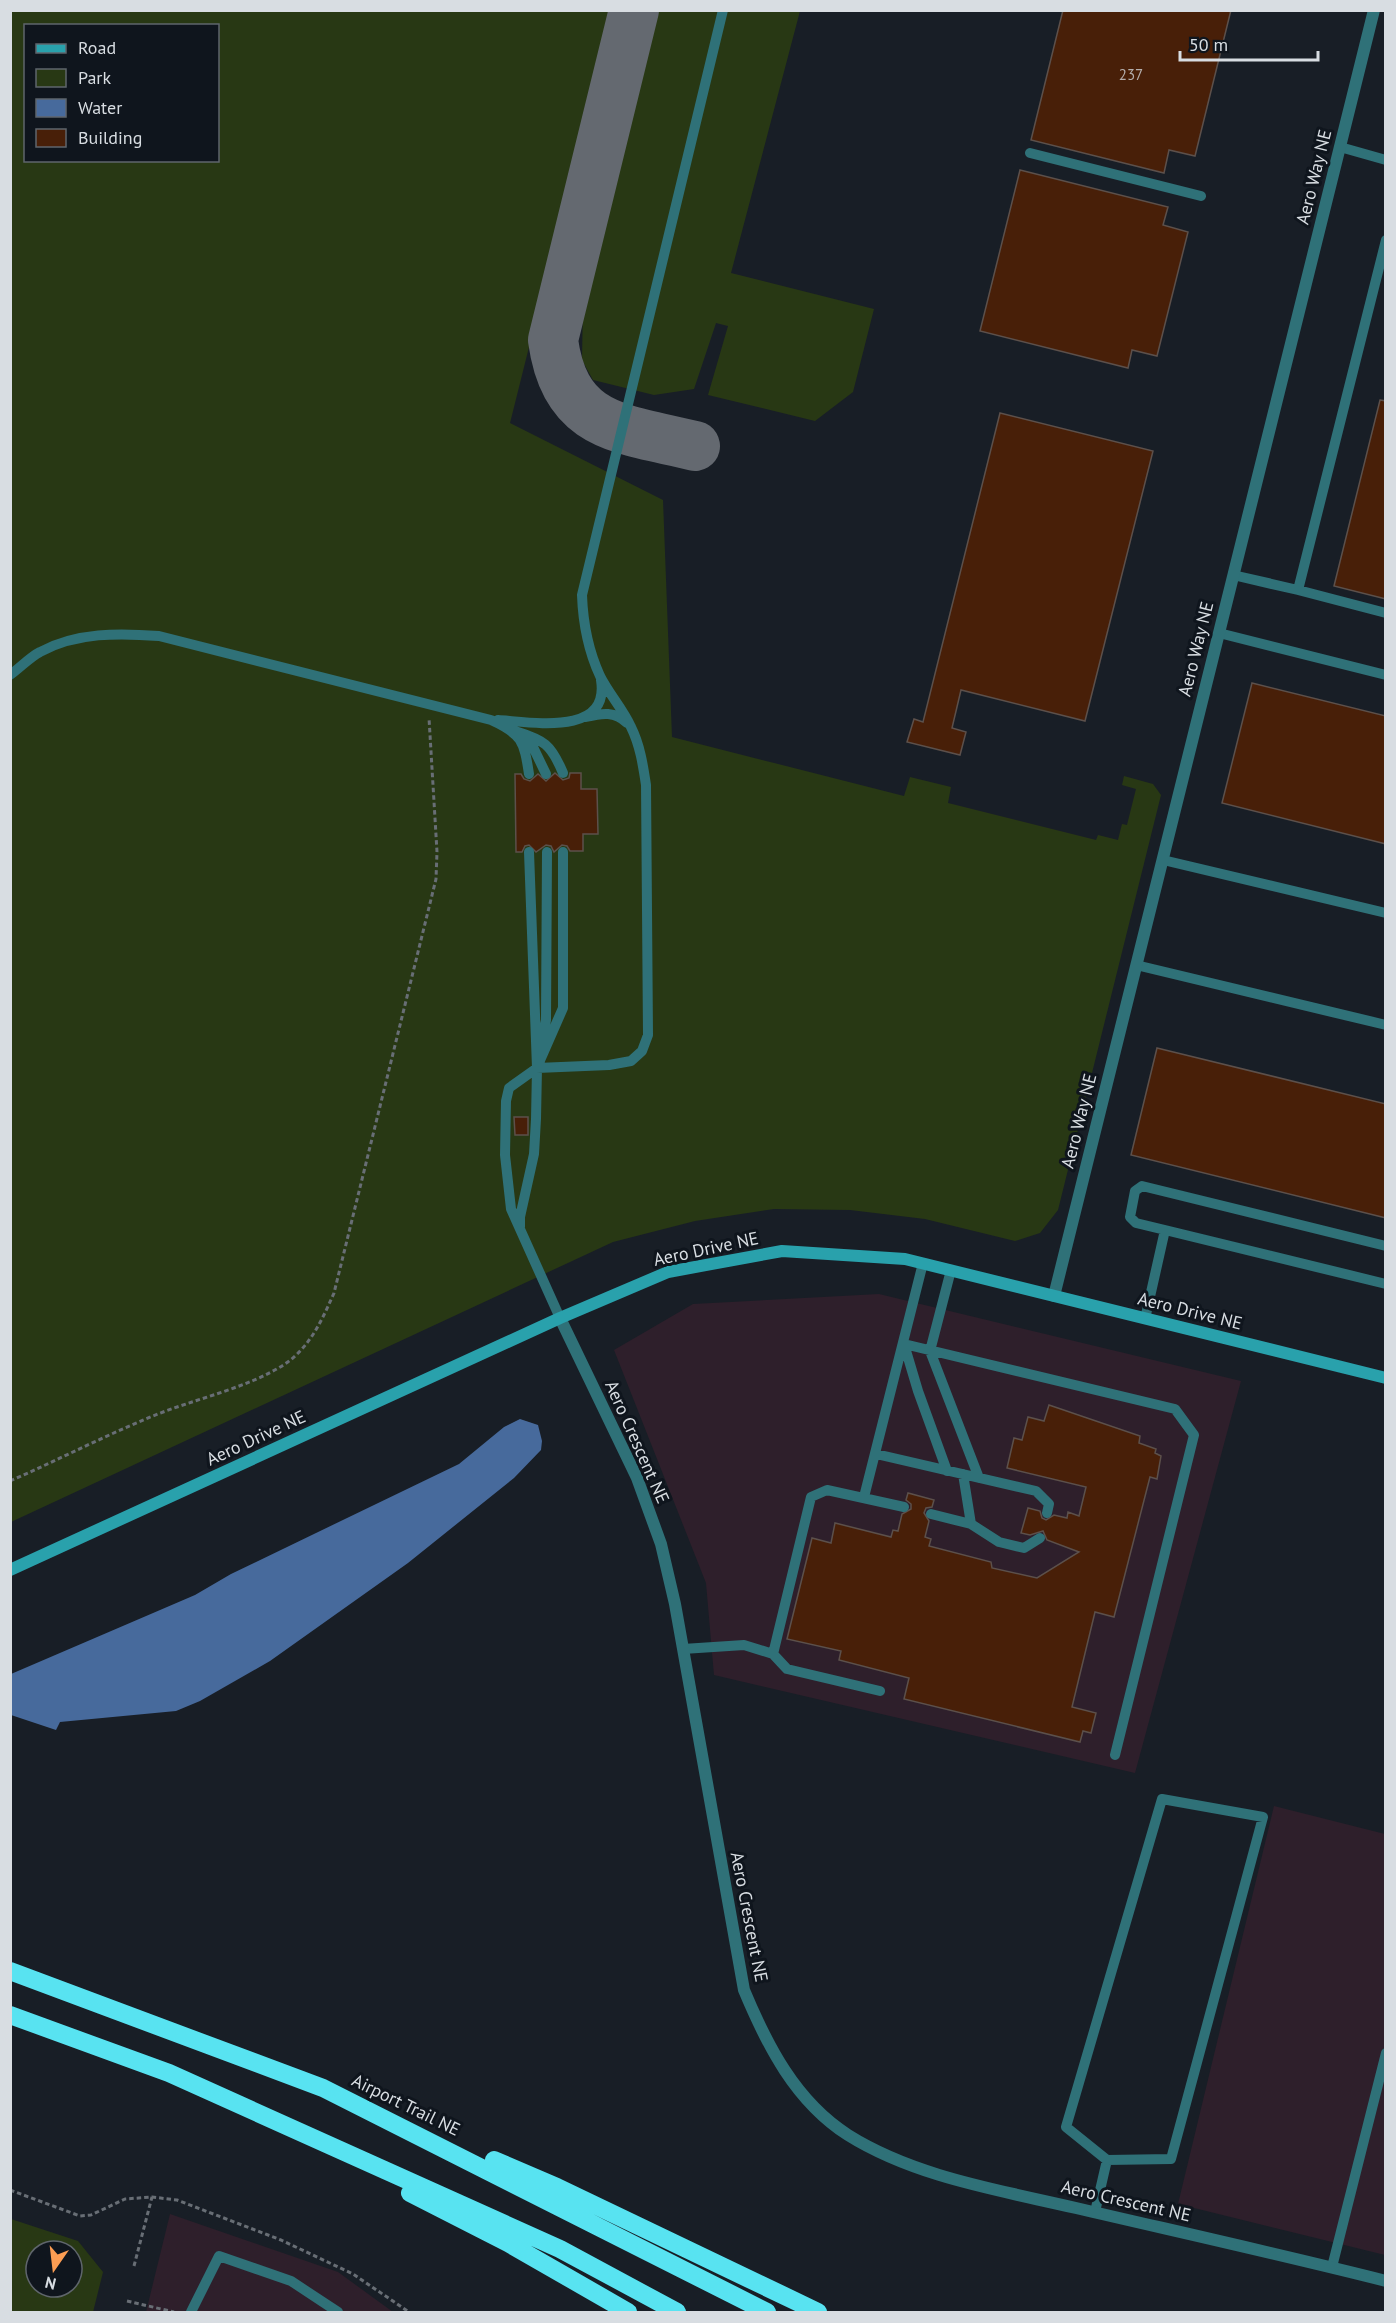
<svg xmlns="http://www.w3.org/2000/svg" width="1396" height="2323" viewBox="0 0 1396 2323" font-family="'PT Sans',sans-serif">
<style>
.commercial{fill:#2e1f2b}
.green{fill:#283814;fill-rule:evenodd}
.water{fill:#476a9c}
.lines{fill:none;stroke-linecap:round;stroke-linejoin:round}
.taxiway{stroke:#646970;stroke-width:50}
.building{fill:#481f08;stroke:#5c504b;stroke-width:1.5}
.path{stroke:#686e75;stroke-width:3;stroke-dasharray:4.5 3;stroke-linecap:butt}
.lane{stroke:#2f7178;stroke-width:10}
.street{stroke:#2f7178;stroke-width:12}
.secondary{stroke:#29a1ac;stroke-width:12}
.highway{stroke:#58e3f1;stroke-width:18}
.labels{text-anchor:middle;stroke-width:6;stroke-linejoin:round;paint-order:stroke}
.number-label{font-size:15px;fill:#b4aeac}
.street-label{font-size:18px;fill:#d8dde2;stroke:#0f151d}
</style>
<rect width="100%" height="100%" fill="#181e26"/>
<path class="commercial" d="M879 1294 1241 1381 1135 1773 714 1675 706 1583 614 1350 693 1304Z
M1274 1806 1385 1834V2255L1178 2204Z
M170 2214 338 2272 393 2312H146Z"/>
<path class="green" d="M10 11H613L510 423 663 500 672 737 904 796 910 777 951 787 948 803 1096 840 1098 835 1118 840 1122 824 1127 825 1136 789 1122 785 1124 776 1153 784 1161 795 1058 1210 1040 1233 1015 1241 925 1219 850 1210 774 1209 695 1221 613 1242 11 1522ZM26 26H218V160H26Z
M655 11H800L731 273 874 309 853 392 815 421 708 395 728 326 716 323 694 389 654 395 593 380 582 360 583 301Z
M11 2219 78 2241 103 2272 93 2312H11ZM36 2251H72V2287H36Z"/>
<path class="water" d="M520 1419 538 1425 542 1441 541 1450 514 1478 408 1563 270 1661 200 1701 176 1711 60 1722 56 1730 11 1715V1674L195 1595 231 1574 459 1464 504 1427Z"/>
<g class="lines">
<path class="taxiway" d="M634 10 553 340C565 429 621 428 695 446"/>
</g>
<path class="building" d="M1063 10H1231L1195 156 1169 150 1164 173 1031 140Z
M1020 170 1168 207 1163 225 1188 232 1157 356 1132 350 1128 368 980 331Z
M1380 400 1386 401V599L1334 586Z
M1000 413 1153 451 1085 721 961 690 952 728 966 732 960 755 907 742 914 719 923 722Z
M1252 683 1386 716V844L1222 803Z
M555 773 563 780 569 778 570 773H581V789H597L598 834H583V851H570L567 846 562 845 554 852 551 846 546 845 536 852 529 845 525 846 522 852H516L515 774H521L524 779 530 781 538 774 546 781Z
M1157 1048 1386 1104V1218L1131 1155Z
M514 1117H528V1135H515Z
M1049 1405 1140 1436 1139 1443 1156 1449 1155 1453 1161 1456 1157 1479 1150 1477 1114 1617 1095 1612 1072 1707 1096 1713 1091 1733 1083 1731 1080 1742 904 1699 909 1678 839 1660 841 1651 787 1639 812 1538 831 1543 835 1523 891 1537 893 1530 898 1531 902 1514 911 1509V1504L906 1500 908 1493 934 1500 932 1507 926 1508 924 1513 929 1521 925 1537 931 1539 929 1546 991 1562 992 1568 1037 1578 1079 1552 1047 1540 1043 1531 1030 1535 1021 1533 1028 1508 1040 1511 1042 1518 1046 1520 1054 1515 1067 1518 1068 1512 1079 1516 1086 1487 1007 1468 1014 1438 1022 1440 1028 1417 1044 1421Z"/>
<g class="lines">
<path class="path" d="M10 1481C58 1460 104 1436 153 1416 194 1399 248 1388 285 1364 310 1347 322 1320 334 1293L436 879 437 852 429 718
M10 2190 80 2216 91 2215 125 2199 152 2197 177 2200 281 2240 353 2274 409 2312
M134 2266 152 2197
M127 2301 174 2312"/>
<path class="lane" d="M1340 147 1386 160
M1030 153 1201 196
M1233 575 1298 590 1386 240
M1298 590 1386 613
M1219 633 1386 675
M10 675C20 668 30 657 40 652 76 632 120 633 159 636L491 720C522 734 524 741 529 774
M586 717C602 713 615 711 627 723
M498 720C531 722 610 737 601 680
M515 731C544 740 551 744 563 773
M521 738 533 747 546 774
M1163 860 1386 913
M1136 965 1386 1025
M541 1047 546 1020 547 852
M538 1065 563 1008V852
M520 1227V1217L534 1154 536 1119 537 1068 529 852
M1165 1230 1386 1284
M951 1270 930 1351 979 1478
M560 1318 511 1209 505 1155 506 1101 509 1088 537 1068 609 1065 631 1061 642 1051 648 1035 646 785C643 765 640 745 631 727 623 709 609 694 600 676 588 650 583 623 582 595L723 10
M1145 1319 1165 1230 1136 1223 1130 1217 1135 1191 1142 1186 1386 1246
M904 1344 1175 1409 1194 1435 1115 1755
M904 1344 918 1391 947 1471
M876 1454 1036 1491 1049 1504 1047 1513
M963 1474 971 1524
M864 1497 923 1263
M931 1514 971 1524 999 1542 1024 1548 1040 1538
M683 1649 744 1645 773 1654
M880 1691 787 1669 773 1654 811 1497 827 1490 904 1507
M1095 2212 1107 2160 1171 2159 1263 1817 1162 1799 1066 2127 1107 2160
M1332 2267 1386 2053
M191 2312 219 2256 291 2281 338 2312"/>
<path class="street" d="M1054 1296 1374 10
M560 1318 637 1478 661 1544 675 1604 744 1990C767 2045 795 2101 848 2135 915 2177 999 2190 1076 2208 1179 2232 1283 2255 1386 2281"/>
<path class="secondary" d="M10 1570 560 1318 668 1272 782 1251 905 1259 1386 1378"/>
<path class="highway" d="M10 1971 323 2088 767 2312
M10 2015 169 2073 560 2249 677 2312
M494 2160 557 2187 818 2312
M410 2193 508 2243 628 2312"/>
</g>
<g class="labels">
<g class="number-label">
<text x="1131" y="80">237</text>
</g>
<g class="street-label">
<text transform="translate(1314 177) rotate(-76)" y="6">Aero Way NE</text>
<text transform="translate(1196 649) rotate(-76)" y="6">Aero Way NE</text>
<text transform="translate(1079 1121) rotate(-76)" y="6">Aero Way NE</text>
<text transform="translate(706 1249) rotate(-12)" y="6">Aero Drive NE</text>
<text transform="translate(1190 1311) rotate(14)" y="6">Aero Drive NE</text>
<text transform="translate(256 1438) rotate(-25)" y="6">Aero Drive NE</text>
<text transform="translate(637 1442) rotate(66)" y="6">Aero Crescent NE</text>
<text transform="translate(749 1917) rotate(79)" y="6">Aero Crescent NE</text>
<text transform="translate(406 2105) rotate(26)" y="6">Airport Trail NE</text>
<text transform="translate(1126 2201) rotate(13)" y="6">Aero Crescent NE</text>
</g>
</g>
<rect width="1396" height="2323" fill="none" stroke="#d8dde2" stroke-width="24"/>
<rect x="24" y="24" width="195" height="138" fill="#0f151d" stroke="#5f656c" stroke-width="1.5"/>
<rect x="36" y="44" width="30" height="9" fill="#29a1ac" stroke="#5f656c" stroke-width="1.5"/>
<text x="78" y="54" font-size="18" fill="#d8dde2">Road</text>
<rect x="36" y="69" width="30" height="18" fill="#283814" stroke="#5f656c" stroke-width="1.5"/>
<text x="78" y="84" font-size="18" fill="#d8dde2">Park</text>
<rect x="36" y="99" width="30" height="18" fill="#476a9c" stroke="#5f656c" stroke-width="1.5"/>
<text x="78" y="114" font-size="18" fill="#d8dde2">Water</text>
<rect x="36" y="129" width="30" height="18" fill="#481f08" stroke="#5f656c" stroke-width="1.5"/>
<text x="78" y="144" font-size="18" fill="#d8dde2">Building</text>
<g transform="translate(54 2269) rotate(194)"><circle r="28" fill="#0f151d" stroke="#5f656c" stroke-width="1.5"/>
<path d="M0-4.5L10 22L0 15L-10 22Z" fill="#fc9d53"/>
<text y="-9" font-size="16" font-weight="bold" text-anchor="middle" fill="#d8dde2">N</text>
</g>
<path d="M1180 51v9h138v-9" fill="none" stroke="#d8dde2" stroke-width="3"/>
<text x="1189" y="51" font-size="18" fill="#d8dde2" stroke="#0f151d" stroke-width="4.5" paint-order="stroke">50 m</text>
</svg>
